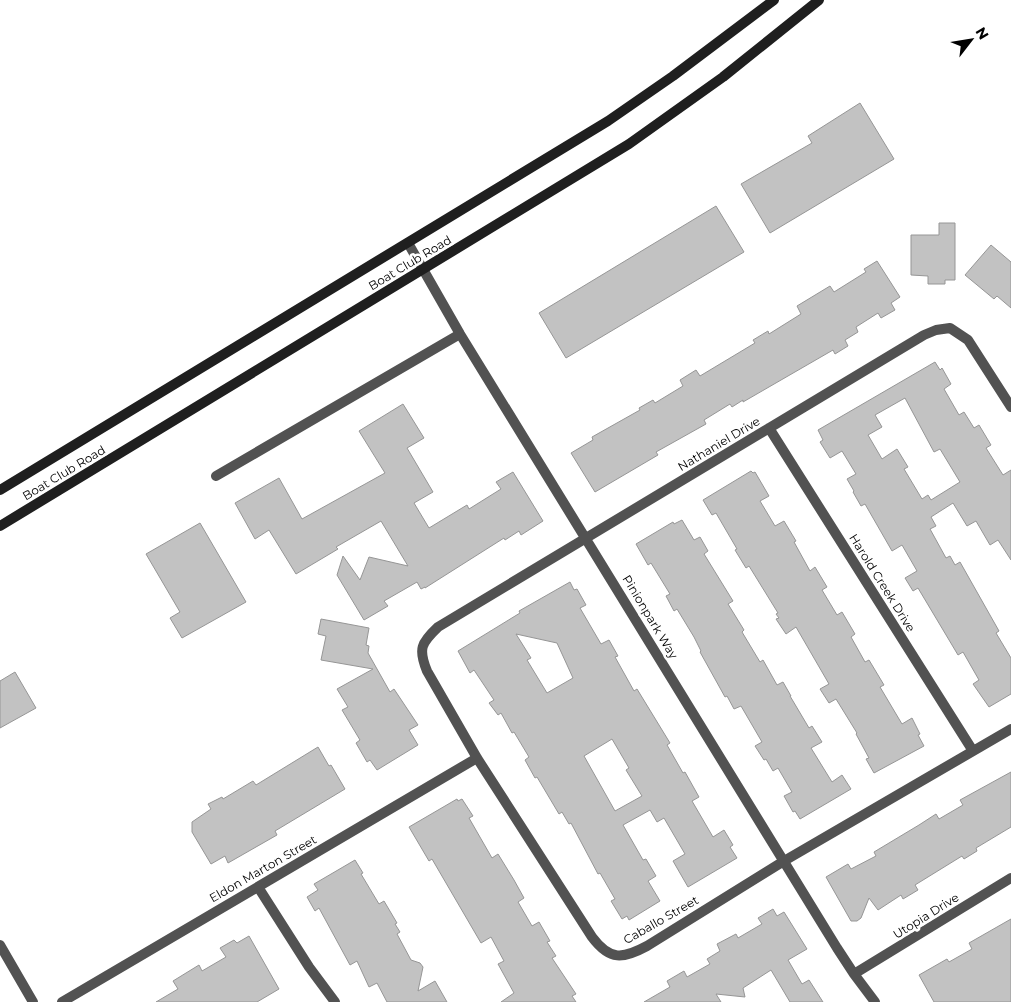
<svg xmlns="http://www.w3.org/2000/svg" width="1011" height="1002" viewBox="0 0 1011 1002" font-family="Montserrat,sans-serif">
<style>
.building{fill:#c2c2c2;stroke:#969696;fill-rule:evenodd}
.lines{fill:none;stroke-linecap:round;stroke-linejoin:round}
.minor{stroke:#525252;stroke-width:10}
.tertiary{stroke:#525252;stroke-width:10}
.secondary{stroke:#1f1f1f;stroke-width:10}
.labels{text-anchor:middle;stroke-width:5;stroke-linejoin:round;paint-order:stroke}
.street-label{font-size:12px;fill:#000;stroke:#fff}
</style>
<rect width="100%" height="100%" fill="#fff"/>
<path class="building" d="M860 103 894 159 770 233 741 184 812 143 808 136Z
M716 206 744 252 566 358 539 313Z
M939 223H955V280H945V284H928V276L911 275V235H939Z
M991 245 1011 262V308L997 296 994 299 965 275Z
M877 261 900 297 891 303 895 310 881 318 878 313 856 327 858 332 845 340 848 346 835 354 833 350 743 402V400L732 407 730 404 704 420 706 424 656 452 658 455 595 492 571 453 593 440 592 437 640 410 639 408 653 400 655 403 683 386 680 380 696 370 700 376 755 343 753 340 768 331 769 334 801 314 797 306 830 286 834 292 866 272 864 269Z
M935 362 940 370 942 368 951 384 944 389 959 415 964 412 974 428 979 425 991 445 986 448 1003 475 1011 470V560L998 540 990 545 976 521 967 526 953 503 931 517 936 526 930 529 946 558 950 556 955 565 960 562 999 631 996 633 1011 658V694L989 707 973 684 979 680 963 652 958 655 918 588 913 591 905 578 917 571 902 545 892 551 865 504 861 506 853 492 854 491 847 479 856 474 842 451 830 458 820 442 823 440 818 430ZM905 398 934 452 940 449 960 482 931 500 928 495 922 499 904 469 908 467 897 449 882 459 868 435 882 427 875 415Z
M403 404 424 438 407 448 433 492 414 503 429 528 467 505 469 509 501 489 496 482 513 472 543 521 521 535 519 531 505 540 504 538 425 588V587L421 589 417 582 384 601 388 606 364 620 337 575 343 556 360 580 369 557 408 566 381 521 336 547 338 549 296 574 269 530 255 539 235 503 279 478 302 519 385 473 359 431Z
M751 471 753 473 755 472 769 496 760 501 775 526 784 521 796 541 794 542 810 571 815 567 827 587 822 590 837 615 842 612 855 634 851 637 865 662 869 660 884 685 880 687 902 724 912 718 920 734 918 735 924 746 874 773 866 759 869 758 856 734 857 733 836 699 829 703 820 689 829 684 796 627 786 634 776 619 779 618 776 614 778 613 749 566 746 568 735 550 737 549 716 513 712 515 703 500Z
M682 520 694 540 700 537 708 551 704 554 733 601 728 604 744 630 742 632 760 662 763 660 777 685 783 682 791 696H790L809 728 812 726 822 742 811 748 832 782 842 775 851 789 800 819 795 811 793 812 784 796 792 792 778 768 773 771 766 759 764 760 755 746 762 742 741 706 734 709 727 696 725 697 700 652 701 651 694 637 677 609 674 611 666 596 670 594 651 563 648 565 636 544 673 522 674 524Z
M200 523 246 602 182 638 170 618 180 612 146 554Z
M570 582 574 590 577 589 586 605 580 608 601 644 609 640 618 656 615 657 634 691 637 689 670 743 667 745 683 773 685 772 699 797 692 801 713 837 724 830 733 845 730 847 737 858 688 887 673 861 685 854 664 818 657 822 650 810 623 825 643 860 646 859 656 876 648 881 660 901 629 920 627 916 622 919 611 901 615 899 600 873 598 874 571 823 569 824 562 812 559 814 537 777 535 778 525 760 529 757 514 732 512 733 501 713 498 715 489 703 494 700 474 670 470 673 458 651 520 613 519 611ZM516 634 557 643 573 678 547 693 527 660 531 658ZM612 739 629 768 626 770 642 796 615 811 584 756Z
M321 619 369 628 366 645 369 646 368 653 390 692 394 689 418 725 409 730 418 745 377 770 370 760 367 762 356 743 360 740 342 710 348 707 337 689 373 669 321 660 326 636 318 634Z
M15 672 36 708 0 728V681Z
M318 747 329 766 331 765 345 789 275 831 277 835 228 863 225 856 211 864 192 832V822L211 809 208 804 222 797 223 799 253 781 256 785Z
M1011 772V827L976 848 977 851 964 859 962 856 915 885 918 890 903 899 901 895 878 910 869 898 861 918 857 921H851L826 877 848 864 851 869 876 856 874 852 919 825 936 814 939 819 963 805 960 800Z
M457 799 458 801 462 799 473 816 469 818 492 858 498 854 514 880 524 898 518 902 532 926 539 922 550 941 547 942 556 956 552 958 576 994 572 996 576 1002H501L514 993 498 964 504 961 491 937 481 943 432 859 429 861 409 827Z
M355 860 363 873 361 874 379 904 384 901 397 923 395 924 400 932 397 934 411 960 420 963 423 967 418 991 435 981 447 1002H387L377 983 369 987 357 961 350 965 319 908 315 911 307 897 318 890 314 884Z
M773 909 777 916 784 912 807 949 788 960 802 984 809 980 823 1002H790L771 970 743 988 745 997 716 994 721 1002H644L670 987 667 981 684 971 687 977 710 964 707 959 720 951 717 944 736 934 738 938 762 924 758 918Z
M1011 919V1002H934L919 975 947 959 949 962 972 949 969 943Z
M249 936 279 989 257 1002H156L178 989 173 981 199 965 202 971 226 957 220 948 234 940 237 943Z"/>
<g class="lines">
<path class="minor" d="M408 243 460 334 837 948 854 974 875 1002
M1011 407 968 340 950 328 936 330 924 335 438 627C421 643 418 649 427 671L477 758 592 937C610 961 623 959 647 946L784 861 1011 729
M769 428 973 751
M216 476 460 334
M258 887 309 967 335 1002
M854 974 1011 878
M62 1002 477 758"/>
<path class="tertiary" d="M0 945 33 1002"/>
<path class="secondary" d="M0 490 608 121 673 76 774 0
M0 526 629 144 723 77 819 0"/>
</g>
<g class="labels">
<g class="street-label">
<text transform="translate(410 263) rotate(-31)" y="4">Boat Club Road</text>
<text transform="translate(719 444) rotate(-31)" y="4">Nathaniel Drive</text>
<text transform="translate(64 473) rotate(-31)" y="4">Boat Club Road</text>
<text transform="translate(882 583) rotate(58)" y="4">Harold Creek Drive</text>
<text transform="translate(650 617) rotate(59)" y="4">Pinionpark Way</text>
<text transform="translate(263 869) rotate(-30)" y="4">Eldon Marton Street</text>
<text transform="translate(926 916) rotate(-32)" y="4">Utopia Drive</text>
<text transform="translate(661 920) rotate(-30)" y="4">Caballo Street</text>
</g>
</g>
<g transform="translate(971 40) rotate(59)" stroke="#ffffff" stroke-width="4" paint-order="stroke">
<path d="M0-4L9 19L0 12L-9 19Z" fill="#000000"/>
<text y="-8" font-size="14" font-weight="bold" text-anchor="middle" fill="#000000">N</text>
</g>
</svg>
